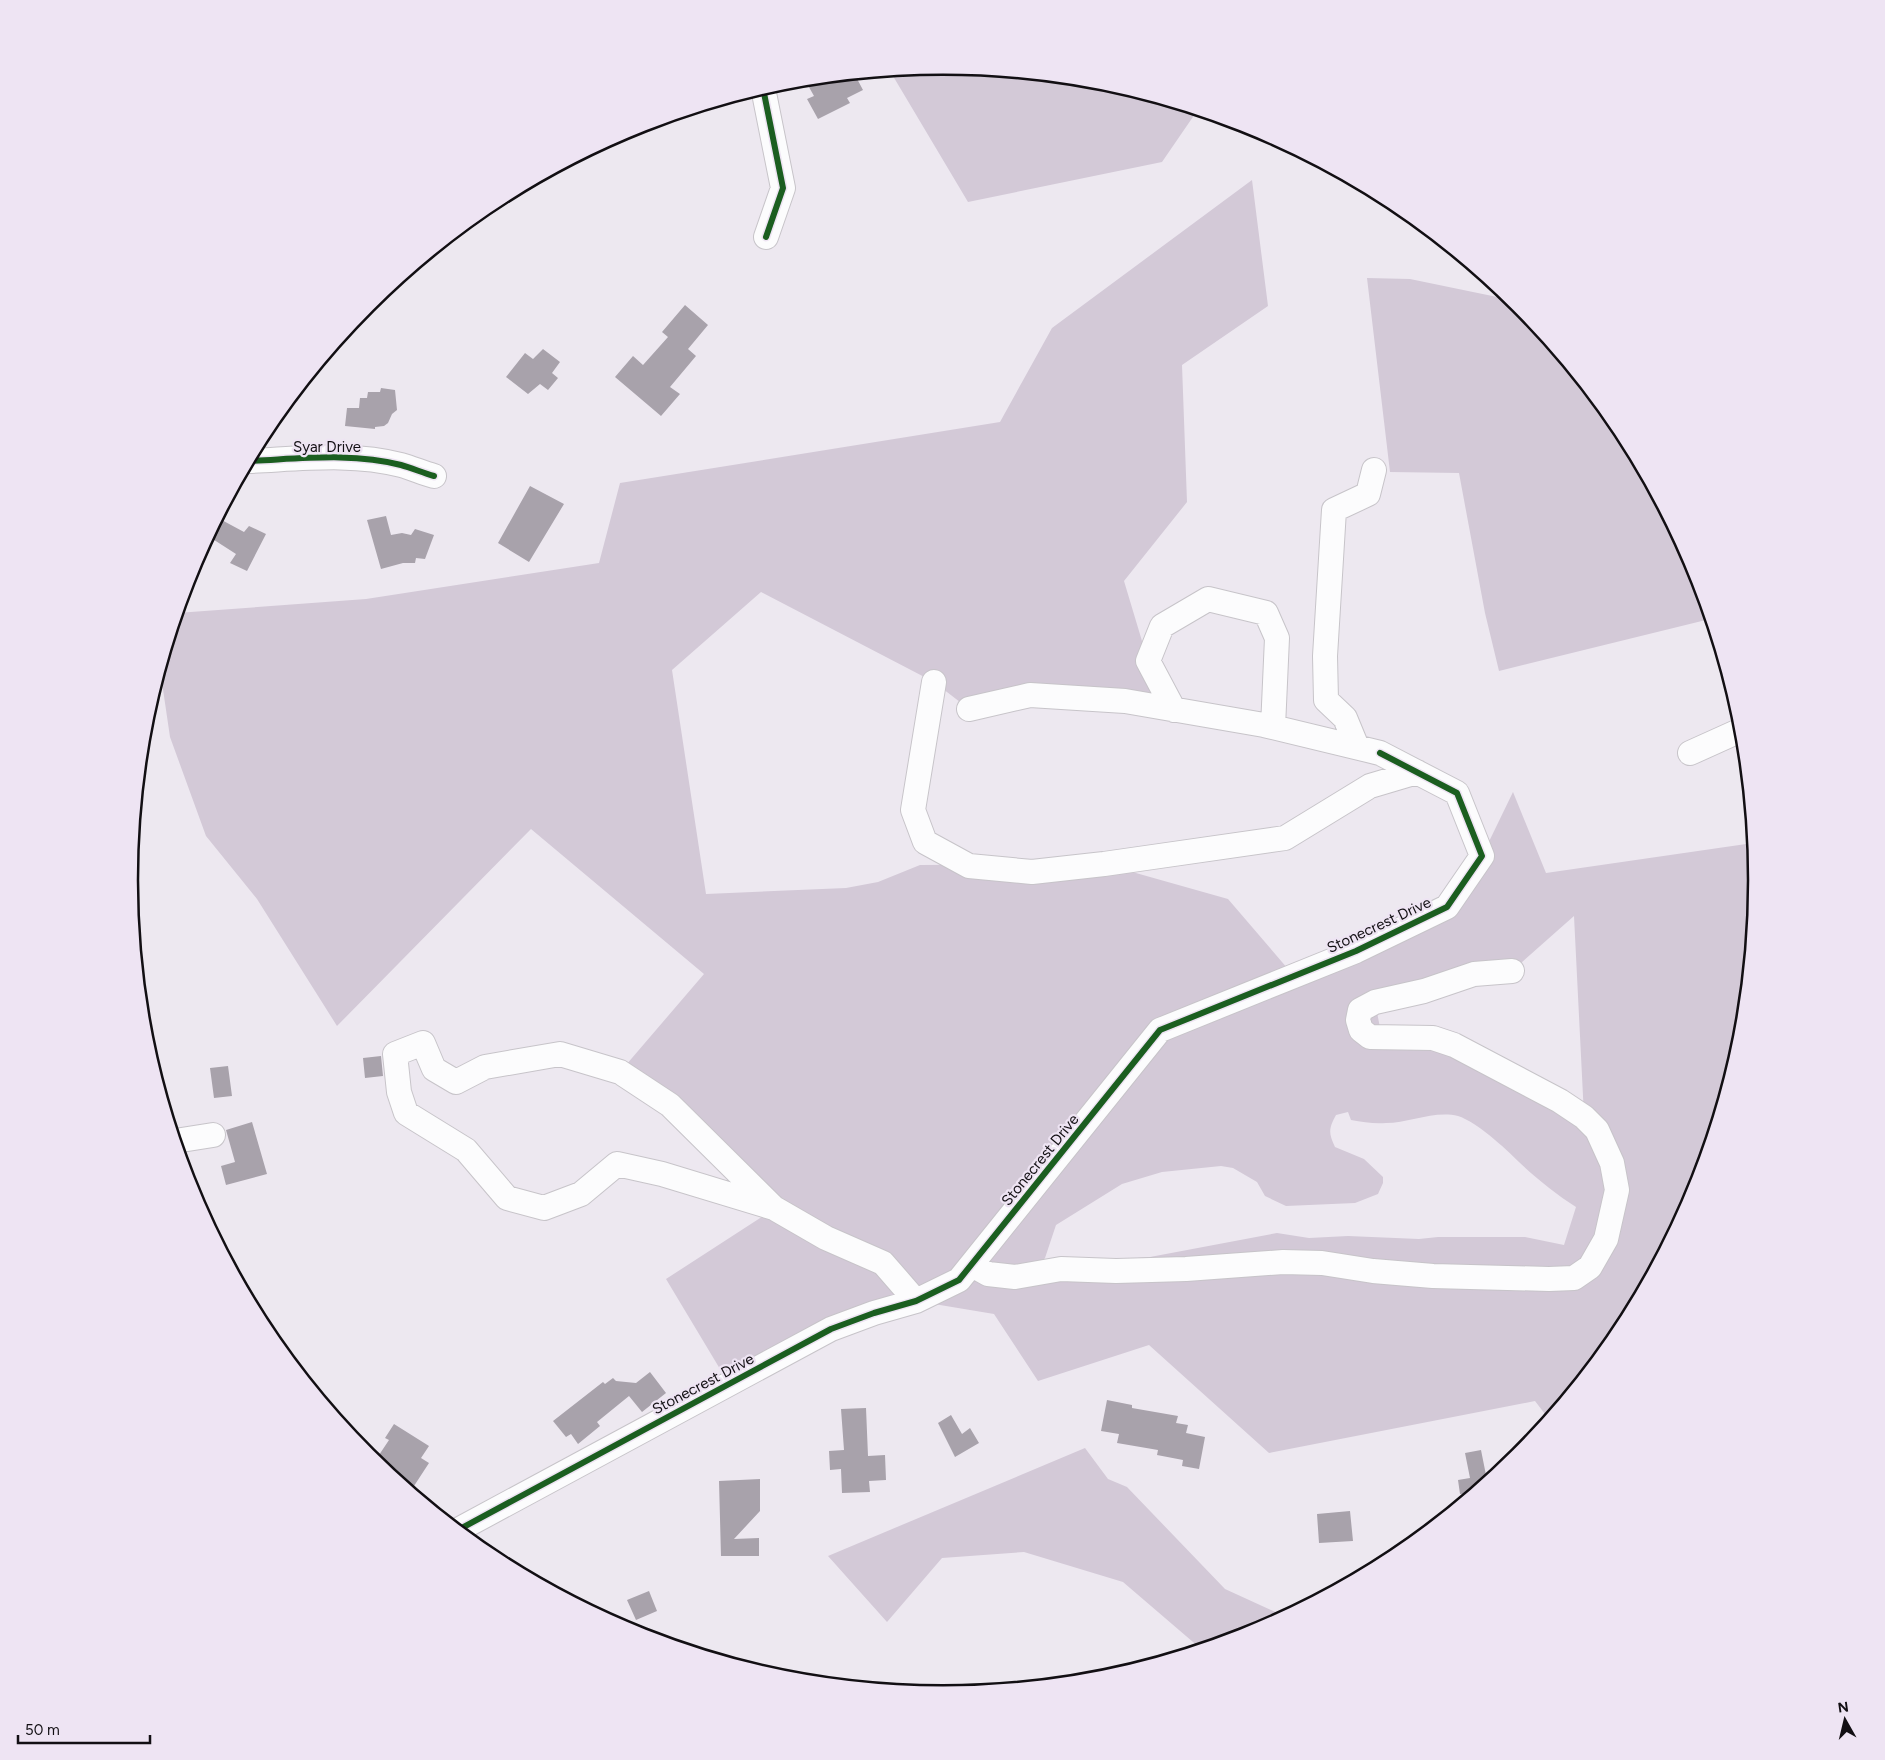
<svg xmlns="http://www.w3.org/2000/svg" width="1885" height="1760" viewBox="0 0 1885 1760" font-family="Figtree,sans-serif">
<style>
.green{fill:#d3c9d7;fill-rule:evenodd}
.building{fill:#a8a2ab}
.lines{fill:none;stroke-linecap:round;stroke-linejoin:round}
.minor-casing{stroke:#c7c4c9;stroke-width:26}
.minor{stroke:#fcfcfd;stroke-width:24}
.cycleway-casing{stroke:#eee4f3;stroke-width:9}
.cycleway{stroke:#1b5e20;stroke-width:6}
.labels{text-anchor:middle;stroke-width:4.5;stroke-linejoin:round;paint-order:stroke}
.street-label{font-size:15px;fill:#120f13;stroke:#eee4f3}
.rim{fill:none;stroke:#120f13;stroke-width:2.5}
</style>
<rect width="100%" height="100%" fill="#ede8f0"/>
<path class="green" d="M943 66 1102 82 1197 111 1162 162 968 202 890 71Z
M1252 180 1268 306 1182 365 1187 502 1124 581 1148 661 1174 710 1125 701 969 709 934 682 761 592 672 670 706 894 846 888 878 882 920 865 1104 864 1228 899 1294 976 1447 907 1482 856 1513 792 1546 873 1753 843 1756 880 1741 1039 1694 1192 1619 1332 1548 1418 1535 1401 1269 1453 1149 1345 1038 1381 994 1314 916 1301 729 1384 666 1279 774 1209 620 1072 704 974 531 829 337 1026 257 899 206 836 170 737 160 669 177 613 366 599 599 563 620 483 1000 422 1052 328ZM1574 916 1584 1116 1433 1038H1382L1375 1002 1512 971ZM1348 1112 1351 1120C1363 1122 1374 1124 1386 1123 1409 1123 1435 1110 1458 1116 1477 1122 1505 1148 1519 1162 1536 1178 1556 1194 1576 1207L1564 1245 1525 1237H1438L1419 1239 1348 1236 1309 1238 1277 1233 1150 1257 1038 1266 1045 1258 1056 1225 1122 1184 1162 1172 1221 1166 1233 1168 1257 1182 1265 1196 1286 1206 1355 1203 1378 1194 1383 1183V1177L1364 1159 1335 1147C1328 1133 1329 1128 1336 1115Z
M1367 278 1410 279 1502 298 1508 297 1518 305 1619 428 1694 569 1710 619 1499 671 1485 613 1459 473 1390 472Z
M1085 1448 1108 1479 1127 1487 1225 1589 1284 1616 1254 1632 1200 1648 1123 1582 1024 1552 942 1558 887 1622 828 1556Z"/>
<path class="building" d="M855 75 863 90 847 98 850 103 818 119 807 99 814 96 805 80Z
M685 305 708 325 688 349 696 356 670 387 680 394 661 416 615 377 633 356 643 365 668 337 662 332Z
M543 349 560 362 552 373 558 378 548 390 540 384 528 394 506 377 525 353 533 359Z
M381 388 395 390 397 410 392 414 388 423 384 426 375 427V429L345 426 347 408H359L360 398H367L368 392H380Z
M530 486 564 504 529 562 498 543Z
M386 516 391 535 402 533 411 535 415 529 434 535 425 559 416 558 415 563H403L381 569 367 520Z
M218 518 244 532 249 526 266 534 247 571 230 563 236 554 208 536Z
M381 1056 383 1076 365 1078 363 1058Z
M228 1066 232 1096 214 1098 210 1068Z
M252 1122 267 1174 226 1185 221 1166 235 1162 226 1130Z
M650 1372 666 1393 642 1412 629 1396 597 1422 600 1426 578 1444 571 1434 566 1437 553 1421 603 1382 605 1384 613 1378 616 1381 636 1383Z
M1107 1400 1132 1405V1408L1178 1416 1176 1423 1188 1425 1186 1433 1205 1437 1199 1469 1182 1466 1183 1460 1157 1455 1158 1450 1117 1443 1119 1434 1101 1431Z
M866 1408 868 1456 885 1455 886 1480 869 1481 870 1492 842 1493 841 1469 830 1470 829 1451 844 1450 841 1409Z
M951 1415 962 1434 970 1428 979 1443 955 1457 938 1423Z
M394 1424 429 1446 421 1458 429 1463 414 1486 375 1461 389 1440 385 1438Z
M1481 1450 1486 1475 1497 1473 1473 1493 1460 1494 1458 1480 1470 1478 1465 1453Z
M760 1479V1511L734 1539 759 1538V1556H721L719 1481Z
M1350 1511 1353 1541 1319 1543 1317 1514Z
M649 1591 657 1611 636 1620 627 1600Z"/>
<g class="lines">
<g class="minor-casing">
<path id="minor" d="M763 88 783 188 766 237
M248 461C298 459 352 452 401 465 412 468 423 473 434 476
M934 682 913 810 925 842 969 866 1032 872 1104 864 1285 838 1370 786 1417 772
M1174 710 1148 661 1162 626 1208 599 1266 613 1277 638 1273 727
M1357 747 1345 718 1326 700 1325 656 1334 510 1368 494 1374 470
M1690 753 1741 730
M175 1141 213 1135
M774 1208 662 1174 617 1164 581 1194 544 1208 507 1198 466 1150 406 1113 399 1092 395 1054 423 1043 434 1069 456 1082 485 1067 560 1054 620 1072 670 1105 774 1208 826 1238 883 1263 916 1301
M972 1265 988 1274 1015 1277 1061 1269 1116 1271 1186 1269 1283 1262 1322 1263 1373 1271 1433 1276 1549 1279 1574 1278 1590 1267 1606 1239 1617 1190 1612 1163 1597 1130 1584 1117 1560 1101 1454 1045 1433 1038 1370 1037 1361 1030 1358 1020 1360 1010 1375 1002 1424 991 1474 974 1512 971
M458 1530 831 1329 874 1313 916 1301 959 1280 1160 1030 1356 951 1447 907 1482 856 1457 793 1380 753 1264 725 1125 701 1030 695 969 709"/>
</g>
<use href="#minor" class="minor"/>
<g class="cycleway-casing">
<path id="cycleway" d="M763 88 783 188 766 237
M248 461C298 459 352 452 401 465 412 468 423 473 434 476
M458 1530 831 1329 874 1313 916 1301 959 1280 1160 1030 1356 951 1447 907 1482 856 1457 793 1380 753"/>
</g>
<use href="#cycleway" class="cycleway"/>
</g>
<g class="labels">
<g class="street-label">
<text x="327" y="452">Syar Drive</text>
<text transform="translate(1379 925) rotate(-25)" y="5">Stonecrest Drive</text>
<text transform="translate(1040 1160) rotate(-51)" y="5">Stonecrest Drive</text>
<text transform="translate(703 1384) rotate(-28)" y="5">Stonecrest Drive</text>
</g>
</g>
<path d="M0 0H1885V1760H0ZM138 880a805 805 0 1 1 1610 0a805 805 0 1 1-1610 0Z" fill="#eee4f3" fill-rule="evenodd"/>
<path class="rim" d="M138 880a805 805 0 1 1 1610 0a805 805 0 1 1-1610 0Z"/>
<g transform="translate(1845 1720) rotate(352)" stroke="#eee4f3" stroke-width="4" paint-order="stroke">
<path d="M0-4L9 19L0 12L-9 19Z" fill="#120f13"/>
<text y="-8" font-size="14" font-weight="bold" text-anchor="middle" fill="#120f13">N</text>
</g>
<path d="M18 1735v8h132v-8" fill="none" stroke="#120f13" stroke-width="2.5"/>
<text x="25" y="1735" font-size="15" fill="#120f13" stroke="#eee4f3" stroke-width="4" paint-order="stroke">50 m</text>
</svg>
